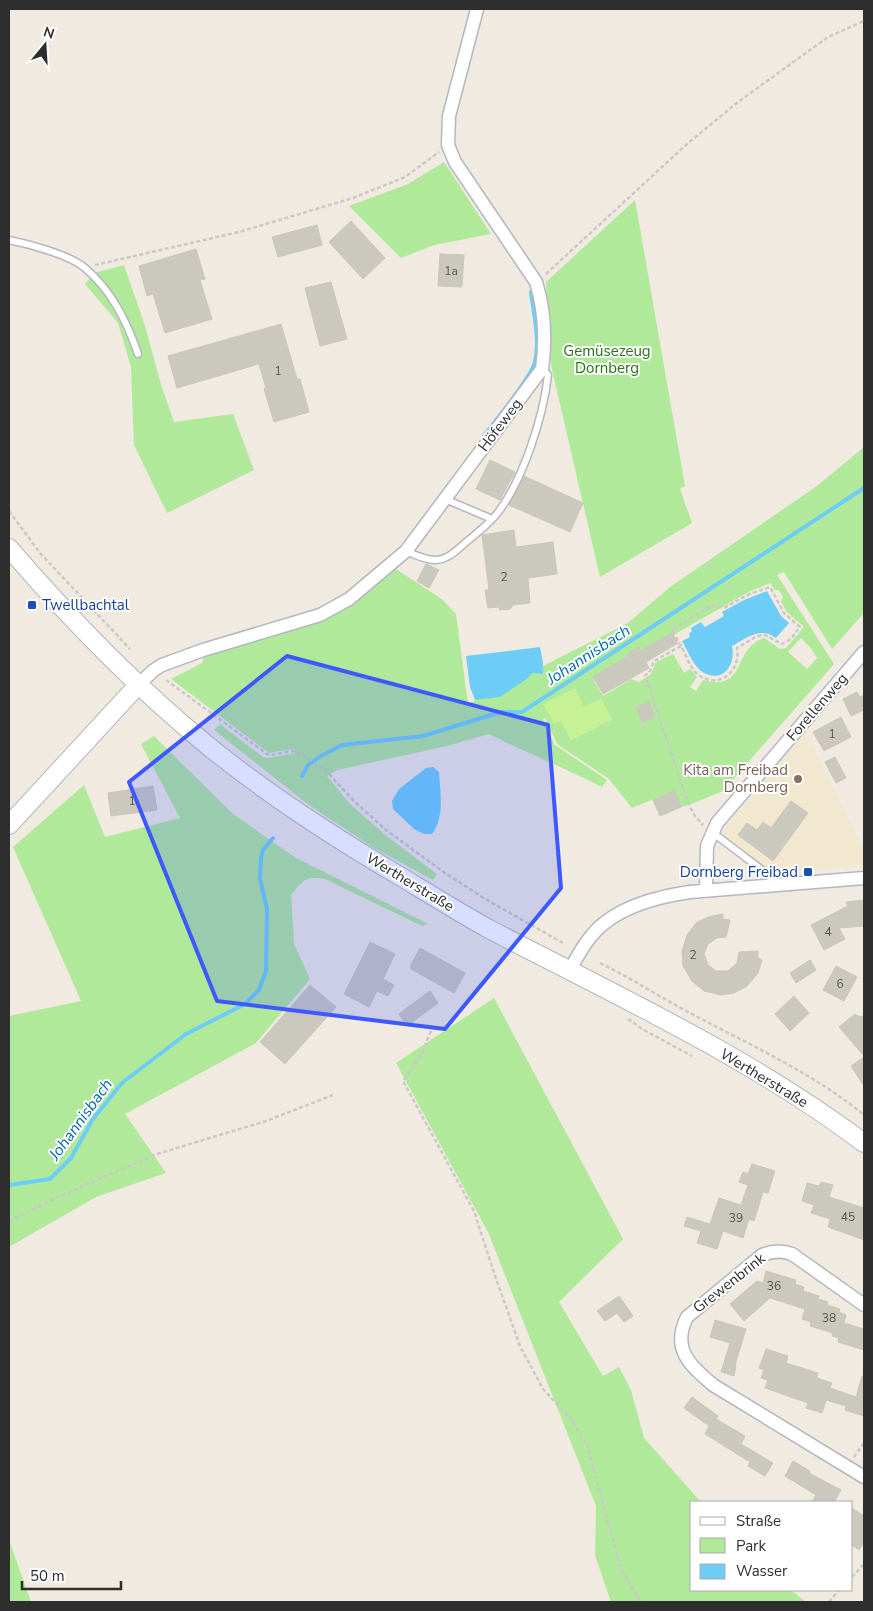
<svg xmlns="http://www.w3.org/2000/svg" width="873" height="1611" viewBox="0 0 873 1611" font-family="'Nunito Sans',sans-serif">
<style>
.education{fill:#f2e8cf}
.green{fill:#b1e99a;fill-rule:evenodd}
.pitch{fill:#c6f195}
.water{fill:#6dcdf7}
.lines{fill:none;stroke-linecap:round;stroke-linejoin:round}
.stream{stroke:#6dcdf7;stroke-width:4}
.building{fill:#cbc8be;stroke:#ccc6b9}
.lane-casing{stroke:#b4b6c2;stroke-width:9}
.street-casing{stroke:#b4b6c2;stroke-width:15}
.secondary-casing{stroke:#b4b6c2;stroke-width:20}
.path{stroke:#c9c9c9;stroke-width:2.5;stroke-dasharray:4 2.5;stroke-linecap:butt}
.lane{stroke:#fff;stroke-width:6}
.street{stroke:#fff;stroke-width:12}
.secondary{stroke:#fff;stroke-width:18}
.marked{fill:#3e59ff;fill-opacity:0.2;stroke:#3e59ff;stroke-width:4;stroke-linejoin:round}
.transit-dot{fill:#1a4fb4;stroke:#fff;stroke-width:2}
.education-dot{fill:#8d6e63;stroke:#fff;stroke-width:2}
.labels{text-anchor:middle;stroke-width:4;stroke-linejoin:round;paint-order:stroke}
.number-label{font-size:12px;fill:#555452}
.park-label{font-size:15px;fill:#257316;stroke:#fff}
.street-label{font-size:15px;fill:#2e2e2e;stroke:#fff}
.transit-label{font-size:15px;fill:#164399;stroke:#fff;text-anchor:start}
.education-label{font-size:15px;fill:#785e54;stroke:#fff;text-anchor:end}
.water-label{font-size:16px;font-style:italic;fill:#046bac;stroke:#fff}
</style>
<rect width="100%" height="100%" fill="#f0eae0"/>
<path class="education" d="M806 732 864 850V865L762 874 721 843 726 827Z"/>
<path class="green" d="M444 162 491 234 434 245 401 258 349 206 408 184Z
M635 200 685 486 680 489 692 523 600 577 551 365 546 282Z
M124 265 145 326 161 385 174 422 233 414 254 470 167 513 134 445 131 367 118 323 85 284 94 273Z
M864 447V613L832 649 784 572 777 575 834 664 723 791 689 805 681 807 674 791 632 808 609 779 557 744 545 718 543 719 555 745 607 780 602 787C565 768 527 753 489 734L447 746 337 770 327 776 349 803 384 834 437 874 433 880 374 848 309 805 214 730 220 724 263 757 268 758 295 753 294 749 269 753 171 679 202 663 204 657 231 647 322 621 360 599 396 569 443 600 456 614 468 704 628 623 670 587 817 486ZM771 583 774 590H779L783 597 781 602 787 612 804 627 786 648 780 649 764 638C731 649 748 692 703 680L696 691 690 687 697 677 690 669 684 673 673 654 656 662 651 674 639 682 631 679 603 696 594 681 750 591ZM801 638 811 648 817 658 807 669 788 652ZM612 719 571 740 561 720Z
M154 736 233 814 296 858 428 924 422 926 325 879C305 876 304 879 291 895L294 944 310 979 256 1043 125 1114 166 1173 96 1197 9 1247V1016L81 1001 13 847 84 785 105 837 180 818 141 744Z
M494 998 623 1239 559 1302 603 1376 619 1367 631 1390 644 1438 701 1502H692V1590H791L806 1602H611L595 1555 596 1506 488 1232 396 1063Z
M9 1540 31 1602H32H9Z"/>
<path class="pitch" d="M575 688 584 707 601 698 612 719 571 740 561 721 554 724 543 704Z"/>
<path class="water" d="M767 591 781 616 789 623 776 638C761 626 746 638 732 646 736 664 724 683 704 673 694 668 688 651 682 641L690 637 689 634 692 631 691 628 701 622 705 627 724 616 722 612 744 600Z
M540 647 543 663V674L532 673 528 678 500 697 475 700 470 687 466 656Z
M433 767 439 772C440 792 445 817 432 834H424L414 829 393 809 392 801 399 789 426 768Z"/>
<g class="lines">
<path class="stream" d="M484 436C495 421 532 377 535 362 540 340 534 315 531 292
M302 776 308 765 319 757 342 745 423 736 501 712H522L864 488
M9 1185 50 1179 71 1158 93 1119 122 1083 186 1034 245 1004 259 990 266 971 267 909 260 879 261 857 263 850 273 838"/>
</g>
<path class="building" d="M351 221 385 258 363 279 329 242Z
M317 225 322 245 278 257 272 237Z
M196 249 205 279 200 280 212 319 165 333 153 294 147 296 139 266Z
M440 254 464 255 462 287 438 286Z
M331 282 347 339 320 346 305 288Z
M281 324 297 379H300L309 412 274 422 264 389 266 388 259 364 177 388 168 356Z
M490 460 515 472 500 500 476 489Z
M524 476 583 503 570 532 509 505Z
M514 530 516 547 553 542 557 574 528 578 530 603 513 605 510 609 500 610 498 607 488 608 485 590H489L482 535Z
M426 564 439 570 429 588 417 581Z
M672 633 678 643 646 662 649 668 603 694 593 677 629 656 627 654 639 647 641 651Z
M857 692 860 697 864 695V710L851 716 843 699Z
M649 702 655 717 642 722 636 707Z
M841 717 851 737 824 751 813 732Z
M835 757 846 778 836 783 825 762Z
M153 786 157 810 111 816 108 793Z
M674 791 681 807 660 816 653 800Z
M791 801 808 813 773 861 738 835 747 823 757 830 763 822 771 828Z
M864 900V926L839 928 845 939 824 950 811 925 848 906 846 902Z
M723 914V919L730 920 726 937 717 938 708 944 704 954 708 965 716 971H728L737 963 739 952 758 951V958L762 960 758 973 747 986 734 993 721 995 704 991 692 981 683 966 682 951 687 935 696 923 708 917Z
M370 942 395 954 383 979 394 985 388 996 377 991 369 1007 344 994Z
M420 948 465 973 454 993 411 969V965Z
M810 960 816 970 796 983 790 973Z
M836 966 857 977 844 1001 823 990Z
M310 985 336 1007 285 1064 260 1042Z
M430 991 438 1003 407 1026 399 1014Z
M794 996 809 1013 790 1031 775 1014Z
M855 1014 858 1016 864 1017V1056L839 1027Z
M864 1057V1086L851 1066Z
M752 1164 775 1171 768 1193 763 1192 754 1221 749 1219 743 1238 723 1231 717 1249 697 1243 701 1231 684 1226 687 1217 710 1224 719 1198 741 1205 748 1185 739 1182 743 1172 748 1174Z
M821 1182 833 1185 829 1197 864 1208V1240L828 1227 830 1219 811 1213 814 1205 802 1201 807 1183 819 1186Z
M766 1271 796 1280 795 1284 804 1287 803 1291 819 1296 818 1299 828 1302 827 1305 840 1309 839 1312 846 1315 844 1323 864 1329V1350L838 1342 839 1338 832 1336 833 1333 810 1326 811 1322 802 1319 805 1309 770 1298 744 1321 730 1304 757 1281 763 1283Z
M619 1296 633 1316 624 1322 617 1313 605 1321 597 1311Z
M715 1320 746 1329 735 1365 736 1366 734 1376 721 1372 730 1343 710 1337Z
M766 1349 788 1356 786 1363 818 1373 817 1378 832 1383 830 1388 856 1397 862 1376 864 1377V1416L845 1410 846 1406 826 1400 822 1413 806 1408 808 1403 765 1388 768 1380 761 1378 764 1370 759 1368Z
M692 1397 718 1416 716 1419 745 1436 741 1444 773 1463 765 1476 748 1466 750 1462 705 1434 709 1426 684 1408Z
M793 1461 810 1471 809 1473 841 1490 834 1502H812L816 1495 785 1476Z
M852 1508 864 1516V1542L859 1550 852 1545Z"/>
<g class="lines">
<g class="lane-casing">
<path id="lane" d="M9 240C29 244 70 255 85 268 112 291 127 322 138 354
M445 499 492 519
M406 551C415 555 425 560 435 560 447 560 456 551 465 543 475 535 487 525 496 515 523 481 543 418 548 375L542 369
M712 832 770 876 771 885"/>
</g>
<g class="street-casing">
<path id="street" d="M139 684 154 670 162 665 203 650 320 615 349 599 406 551 542 369C546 340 545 311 536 282L455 162 448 145 449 116 477 9
M706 890 707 846 717 823 864 652
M570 970C579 953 590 933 607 921 630 904 662 896 690 892L864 878
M864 1305 792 1254C781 1250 772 1251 762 1255L687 1317C671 1349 690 1365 713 1385L864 1477"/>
</g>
<g class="secondary-casing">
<path id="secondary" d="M9 548C70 619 135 686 207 745 268 795 335 838 403 878 431 895 460 913 489 929 615 995 750 1057 864 1143
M9 825 139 684"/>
</g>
<path class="path" d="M95 265 239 232 353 198 405 177 439 152
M546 274 687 144 738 102 828 37 864 21
M9 511 40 553 130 649
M681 646 672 630 713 605 724 608 747 595 770 587 784 613 800 627 791 639 782 644 765 635 757 636 737 648C741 670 721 689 700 676 691 671 686 655 681 646L654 661 649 673 645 675 689 805 695 816 703 825
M166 680 267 754 271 755 293 751 300 753 326 771 354 801 386 830 445 873 487 900 563 943
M600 963C631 978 660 997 690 1013 748 1044 813 1073 864 1115
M628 1019 642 1029 692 1056
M431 1031 421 1055 403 1081 474 1211 494 1273 520 1346 543 1389 572 1420 587 1445 621 1569 638 1598 642 1602
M9 1221 71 1191 157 1154 266 1121 333 1095
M854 1457 864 1443
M852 1577 864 1564
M829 1602 839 1590"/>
<use href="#lane" class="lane"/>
<use href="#street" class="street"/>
<use href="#secondary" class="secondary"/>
</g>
<path class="marked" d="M287 656 548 725 561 888 445 1029 217 1001 129 782Z"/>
<g class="transit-dot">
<rect x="27" y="600" width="10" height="10" rx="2.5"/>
<rect x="803" y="867" width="10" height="10" rx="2.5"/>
</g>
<circle class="education-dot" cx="798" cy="779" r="5"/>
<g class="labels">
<g class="number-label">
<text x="451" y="275">1a</text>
<text x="278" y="375">1</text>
<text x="504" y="581">2</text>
<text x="832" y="738">1</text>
<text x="132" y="805">1</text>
<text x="828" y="936">4</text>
<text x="693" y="959">2</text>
<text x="840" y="988">6</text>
<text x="848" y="1221">45</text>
<text x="736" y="1222">39</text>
<text x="774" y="1290">36</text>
<text x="829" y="1322">38</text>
</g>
<g class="park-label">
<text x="607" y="356">Gemüsezeug<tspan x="607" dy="17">Dornberg</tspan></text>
</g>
<g class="street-label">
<text transform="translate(500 425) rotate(-53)" y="5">Höfeweg</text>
<text transform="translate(817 707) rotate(-49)" y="5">Forellenweg</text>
<text transform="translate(410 882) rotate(31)" y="5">Wertherstraße</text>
<text transform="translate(764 1078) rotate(31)" y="5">Wertherstraße</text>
<text transform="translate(729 1283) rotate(-38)" y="5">Grewenbrink</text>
</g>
<g class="transit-label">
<text x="42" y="610">Twellbachtal</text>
<text x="798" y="877" text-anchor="end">Dornberg Freibad</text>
</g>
<g class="education-label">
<text x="788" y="775">Kita am Freibad<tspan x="788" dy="17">Dornberg</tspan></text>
</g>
<g class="water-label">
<text transform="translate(588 654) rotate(-33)" y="6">Johannisbach</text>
<text transform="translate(80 1119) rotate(-54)" y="6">Johannisbach</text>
</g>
</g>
<rect width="873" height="1611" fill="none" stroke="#2e2e2e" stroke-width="20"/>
<rect x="690" y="1501" width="162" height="90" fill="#ffffff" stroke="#ababab"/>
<rect x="700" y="1517" width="25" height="8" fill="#ffffff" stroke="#ababab"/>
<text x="736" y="1526" font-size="15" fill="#2e2e2e">Straße</text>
<rect x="700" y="1538" width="25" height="15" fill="#b1e99a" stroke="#ababab"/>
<text x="736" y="1551" font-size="15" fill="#2e2e2e">Park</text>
<rect x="700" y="1564" width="25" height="15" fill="#6dcdf7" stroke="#ababab"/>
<text x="736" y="1576" font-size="15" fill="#2e2e2e">Wasser</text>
<g transform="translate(45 45) rotate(18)" stroke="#ffffff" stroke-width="4" paint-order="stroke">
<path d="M0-4L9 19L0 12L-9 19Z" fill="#2e2e2e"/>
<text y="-8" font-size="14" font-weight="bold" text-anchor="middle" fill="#2e2e2e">N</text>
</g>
<path d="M22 1581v8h99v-8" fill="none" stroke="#2e2e2e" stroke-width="2.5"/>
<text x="30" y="1581" font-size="15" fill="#2e2e2e" stroke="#ffffff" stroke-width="4" paint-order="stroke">50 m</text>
</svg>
